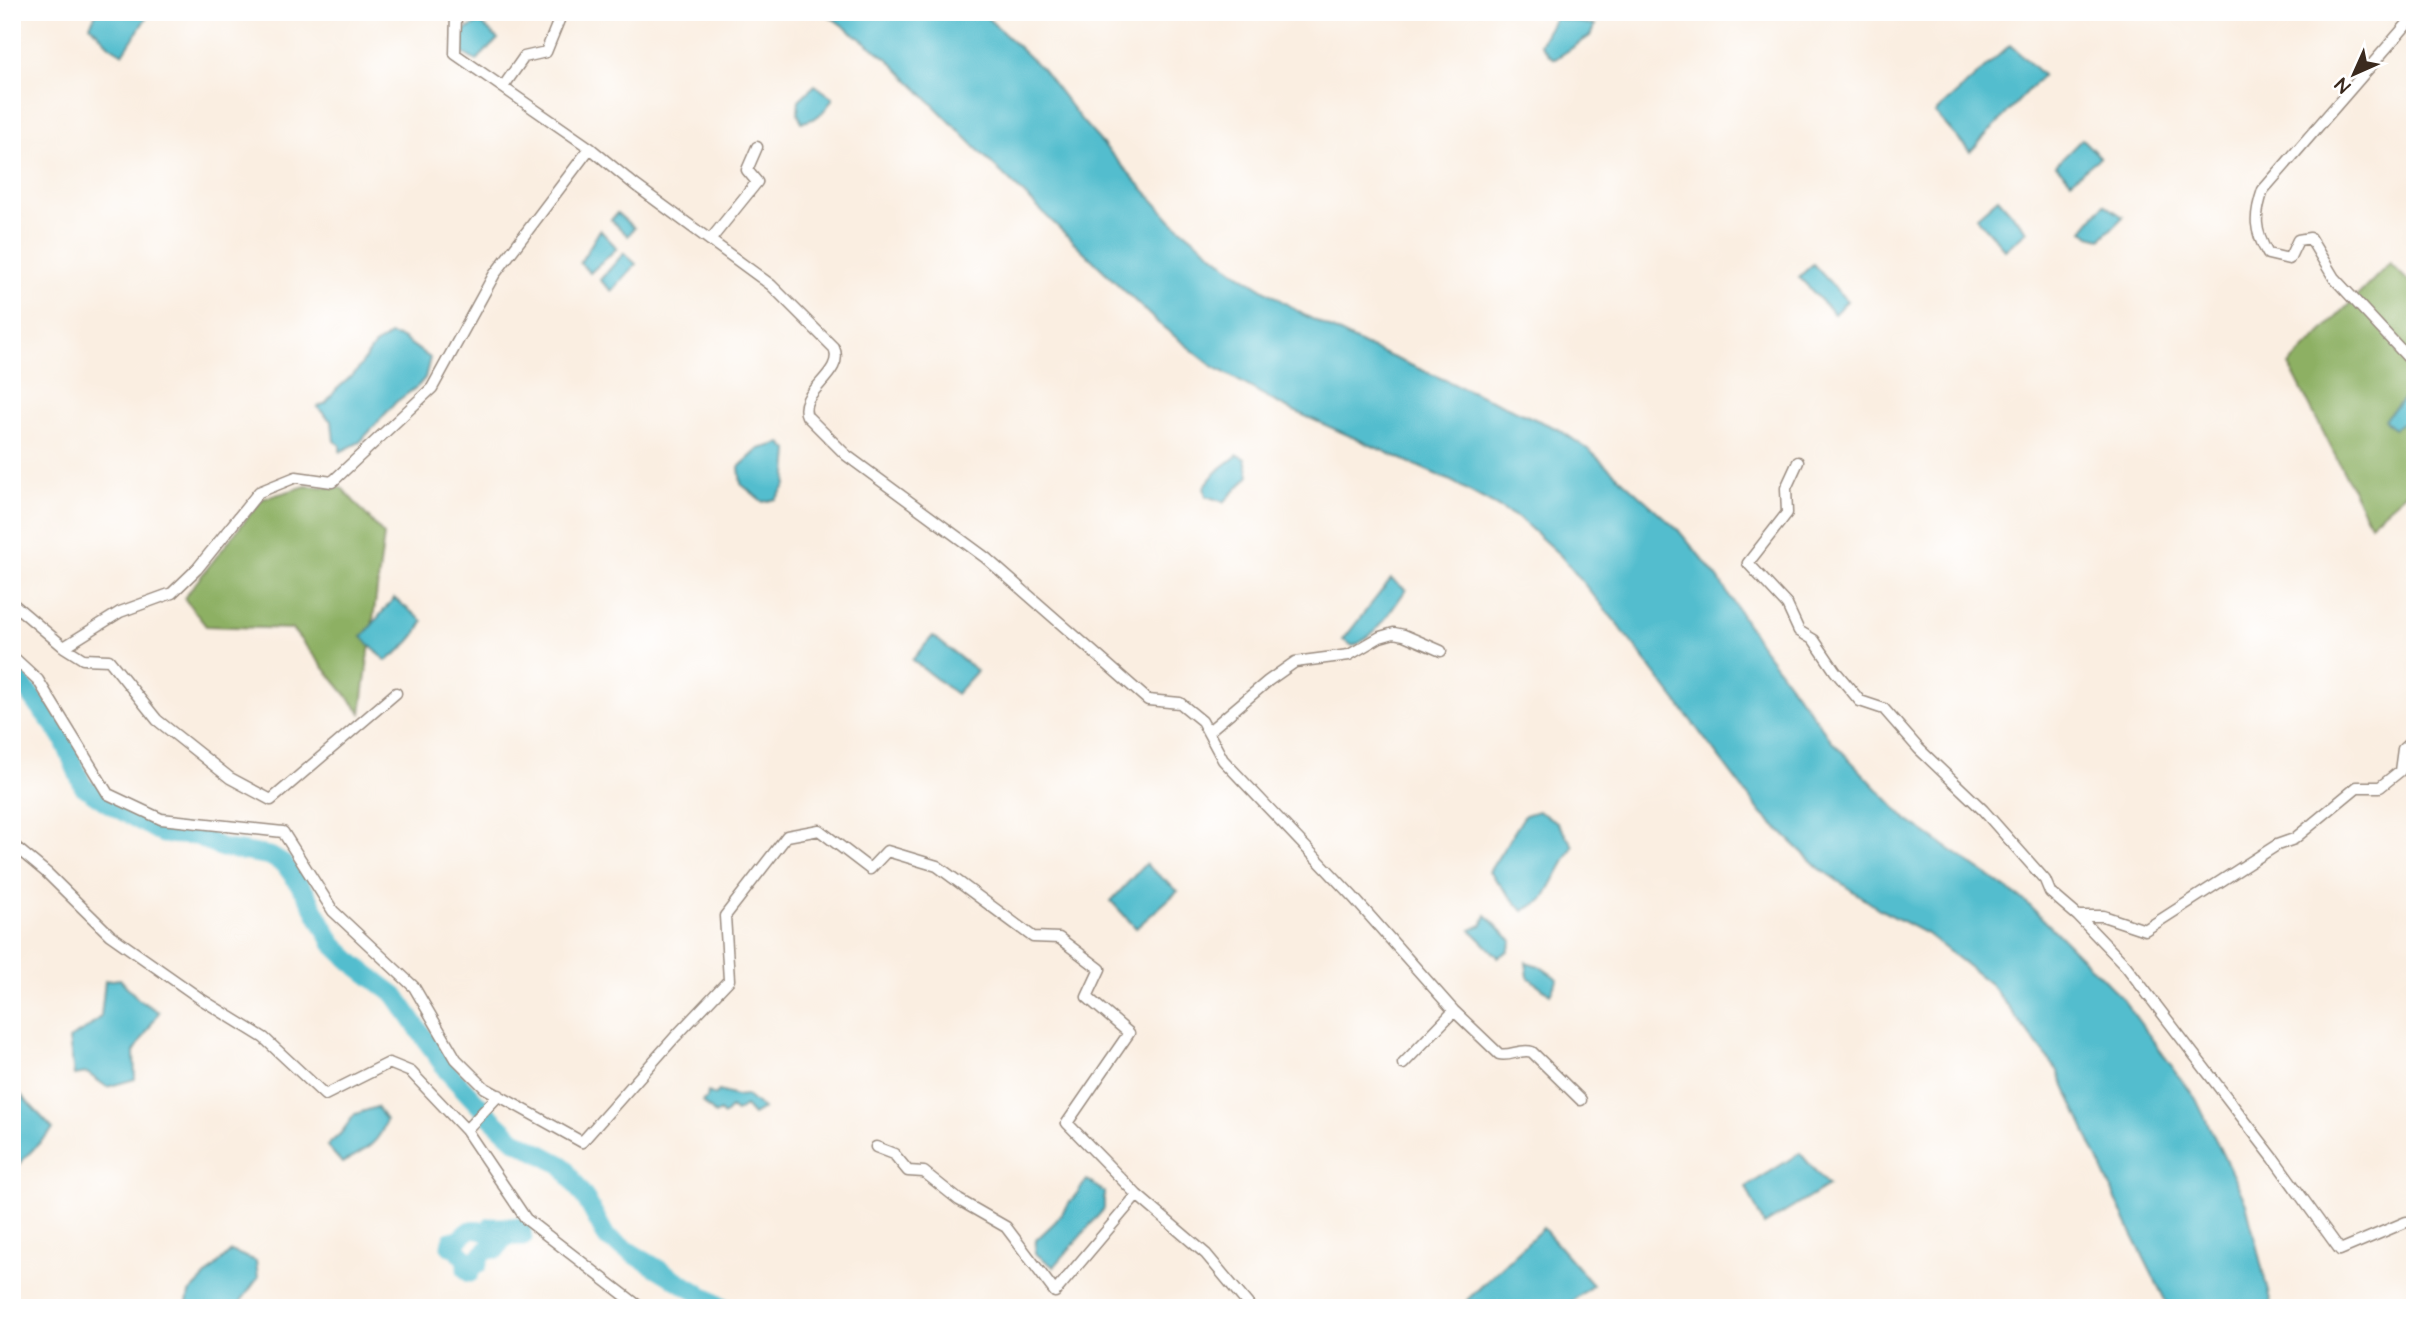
<svg xmlns="http://www.w3.org/2000/svg" width="2427" height="1320" viewBox="0 0 2427 1320" font-family="'Architects Daughter',sans-serif">
<style>
.forest{fill:#8db064;stroke:#646d41;stroke-width:2}
.water{fill:#52bdce;stroke:#467476;stroke-width:2}
.lines{fill:none;stroke-linecap:round;stroke-linejoin:round}
.river{stroke:#52bdce;stroke-width:19}
.minor-casing{stroke:#9a8c80;stroke-width:13}
.minor{stroke:#fff;stroke-width:10}
</style>
<rect width="100%" height="100%" fill="#fff"/>
<filter id="ink" filterUnits="userSpaceOnUse"><feTurbulence type="fractalNoise" baseFrequency=".0143" numOctaves="2"/><feDisplacementMap in="SourceGraphic" scale="14" xChannelSelector="R" yChannelSelector="G"/><feConvolveMatrix kernelMatrix="1 2 1 2 8 2 1 2 1" color-interpolation-filters="sRGB"/></filter>
<filter id="wash" filterUnits="userSpaceOnUse"><feTurbulence type="fractalNoise" baseFrequency=".00686" numOctaves="4" result="noise"/><feDisplacementMap in="SourceGraphic" scale="28" xChannelSelector="R" yChannelSelector="G"/><feGaussianBlur stdDeviation="1.57" result="paint"/><feColorMatrix in="noise" values="0 0 0 0 0 0 0 0 0 0 0 0 0 0 0 0 0 1.4 0 .05"/><feComposite in="paint" operator="in"/></filter>
<g filter="url(#wash)">
<rect width="100%" height="100%" fill="#faeee1"/>
<path class="forest" d="M2390 263 2415 288V485L2370 524 2289 365Z
M306 486 342 488 384 535 361 713 292 629 206 626 184 598 262 499Z"/>
<path class="water" d="M97 12H150L123 54 110 46 90 25Z
M824 12H981L1042 69 1083 122 1172 221 1234 271 1304 315 1364 345 1558 429 1589 450 1679 531 1718 578 1759 643 1832 741 1907 820 2026 902 2121 997 2196 1099 2246 1203 2272 1308H2169L2130 1230 2058 1071 1990 984 1927 934 1879 909 1819 868 1762 814 1619 626 1561 556 1520 519 1453 482 1285 407 1211 365 1158 323 982 154 888 59Z
M1555 18 1595 25 1590 36 1555 59 1549 55 1540 44Z
M480 22 498 39 476 61 461 52 463 31Z
M2010 45 2043 75 1970 152 1935 113Z
M815 85 833 98C826 110 818 120 802 122L798 114 799 100Z
M2082 139 2100 157 2071 181 2056 165Z
M1998 198 2027 231 2005 250 1976 217Z
M2104 204 2123 217 2101 239 2090 236 2083 230Z
M617 213 634 228 628 236 611 220Z
M600 230 617 248 590 273 580 263Z
M624 253 636 264 612 291 600 280Z
M1813 264 1847 301 1834 314 1799 277Z
M390 335 402 338 430 358 425 378 418 386 396 402 360 442 340 452V445L334 441 332 422 317 407 326 403 336 390 356 372 375 345Z
M2411 391 2415 394V414L2394 429 2384 419Z
M781 443 789 451 786 485 776 499 763 502 741 484 739 467 759 449Z
M1238 455 1245 459 1249 476 1224 502 1206 496 1204 487 1216 472Z
M1391 579 1406 590C1391 610 1376 637 1353 646L1343 640Z
M394 598 423 621C416 638 401 651 386 661L362 637Z
M933 636 977 671 956 694 912 660Z
M1538 811 1557 822 1573 846 1543 900 1523 911 1489 872 1525 815Z
M1145 864 1178 891 1136 928 1111 901Z
M1486 915 1512 941 1508 951 1498 957 1471 930 1482 925Z
M1526 962 1539 966 1558 979 1550 994 1528 977Z
M120 979 138 999 159 1012 134 1052 135 1079 107 1087 87 1073 74 1075 69 1039 88 1028 101 1016 105 981Z
M719 1091 736 1096 746 1095 763 1109 753 1115 745 1106 736 1112 731 1108 724 1115 720 1111 715 1114 702 1101 707 1098 708 1092 715 1095Z
M19 1093 53 1129 12 1171V1098Z
M377 1107 386 1120C380 1144 362 1152 342 1163L327 1146 341 1133 355 1114Z
M1800 1153 1828 1186 1764 1225 1746 1187Z
M1087 1180 1104 1192V1209L1054 1267 1035 1253 1036 1240 1055 1222Z
M1543 1228 1593 1285 1563 1308H1472L1467 1300Z
M231 1251 256 1261 258 1278 236 1308H186L189 1293Z"/>
<g class="lines">
<path class="river" d="M12 671 62 736 83 786 106 802 163 834 197 836 222 848 270 856 285 865 307 895 333 944 354 964 395 995 447 1071 488 1115 515 1140 562 1165 587 1201 607 1238 723 1308
M490 1227H521L523 1237 509 1235 500 1242 497 1249H488L479 1257 478 1264 472 1266 470 1273 466 1269V1259L454 1247 450 1246 451 1241 459 1240C470 1227 473 1228 489 1233Z"/>
</g>
</g>
<g filter="url(#ink)">
<g class="lines">
<g class="minor-casing">
<path id="minor" d="M453 12 456 15 455 54 590 148 635 185 771 285 834 348C846 374 796 392 807 416L846 455 986 558 1148 700 1180 703 1202 721 1223 760 1353 897 1454 1011 1499 1054C1510 1057 1521 1048 1532 1052L1581 1100
M1624 12 1625 13
M2415 15 2263 190C2254 216 2254 231 2268 254L2289 259 2298 240 2310 238 2334 278 2415 365
M503 87 524 57 546 52 561 15
M711 239 757 182 747 170 757 147
M1798 462 1786 488 1787 513 1748 563 1787 605 1799 631 1814 640 1835 671 1860 701 1884 709 1919 749 1983 810 2045 880 2050 892 2078 916H2103L2145 930 2277 845 2294 839 2357 787H2380L2400 771 2403 749 2415 738
M12 603 64 647 120 612 172 593 197 569 259 492 296 477 332 482 432 388 494 275 590 148
M64 647 83 659 109 660 157 720 230 778 271 800 396 693
M12 656 38 680 108 794 161 819 283 832 333 911 414 987 456 1059 485 1088 582 1142 675 1037 729 980 725 916 787 836 819 830 870 869 887 851 937 866 1033 937 1059 938 1100 969 1087 997 1129 1033 1067 1123 1137 1195 1206 1254 1251 1308
M1209 731 1268 681 1295 662 1349 655 1380 637 1394 633 1404 635 1441 651
M12 844 47 873 110 935 201 999 264 1038 325 1095 389 1063 411 1072 466 1130 526 1219 641 1308
M2078 916 2126 966 2274 1159 2340 1250 2406 1222H2415
M1403 1064 1454 1011
M466 1130 499 1095
M876 1147 894 1154 908 1171 924 1172 959 1200 1006 1227 1055 1292 1137 1195"/>
</g>
<use href="#minor" class="minor"/>
</g>
</g>
<rect width="2427" height="1320" fill="none" stroke="#fff" stroke-width="42"/>
<g transform="translate(2354 74) rotate(225)" stroke="#ffffff" stroke-width="5" paint-order="stroke">
<path d="M0-5L12 26L0 18L-12 26Z" fill="#3b2a1e"/>
<text y="-10" font-size="19" font-weight="bold" text-anchor="middle" fill="#3b2a1e">N</text>
</g>
</svg>
